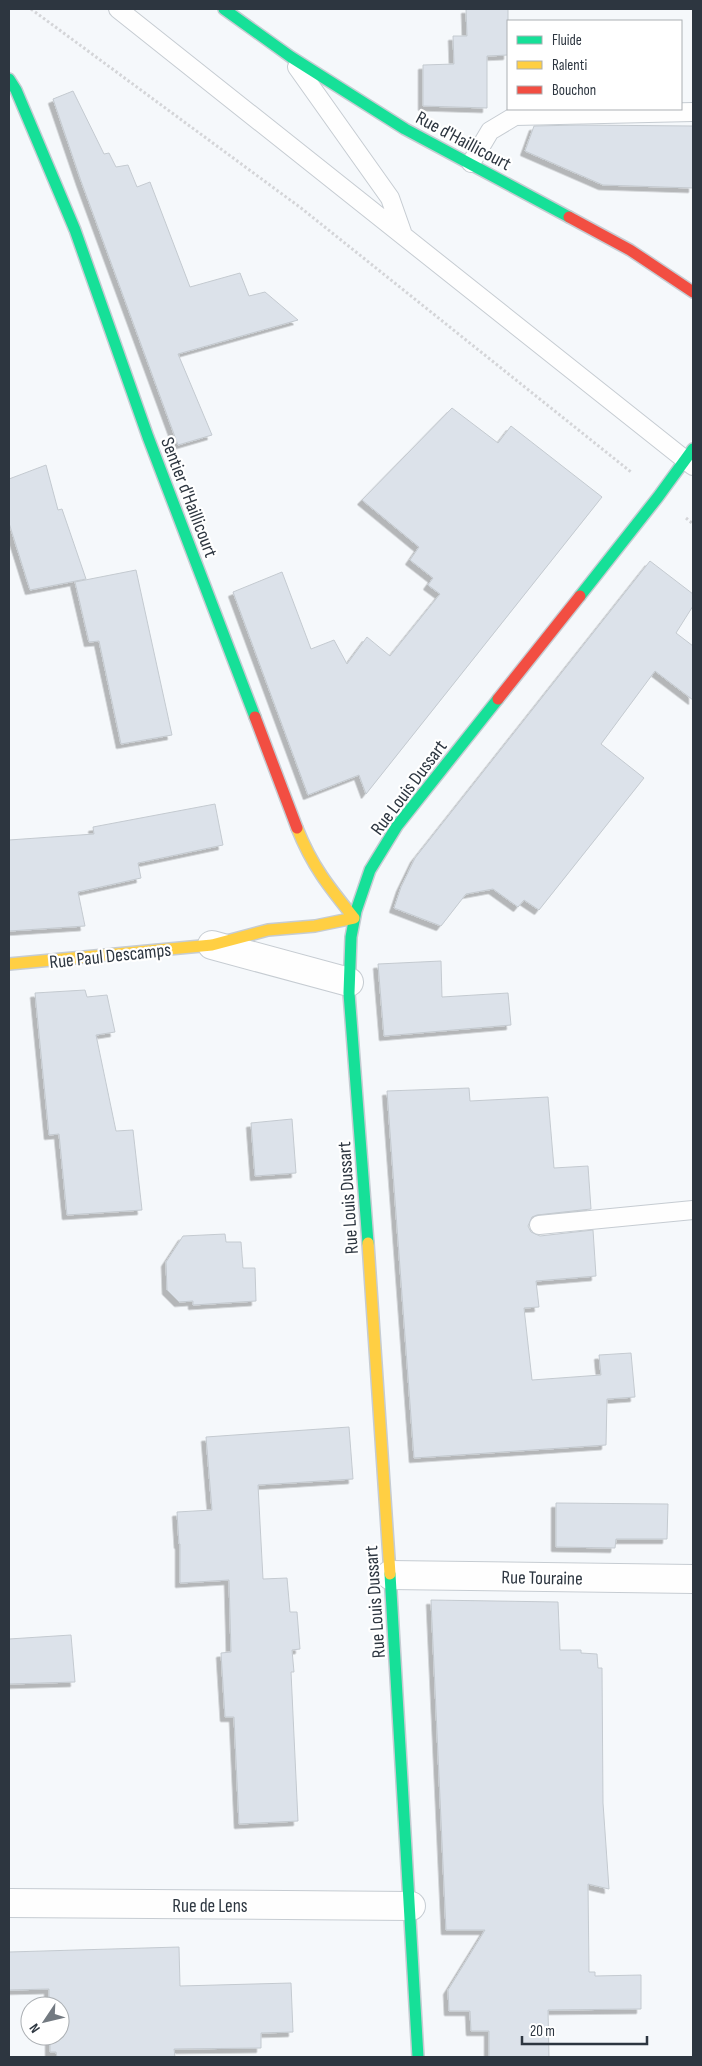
<svg xmlns="http://www.w3.org/2000/svg" width="702" height="2066" viewBox="0 0 702 2066" font-family="'Sofia Sans Condensed',sans-serif">
<style>
.building{fill:#dce2ea;stroke:#c4cad0;filter:url(#shadow)}
.lines{fill:none;stroke-linecap:round;stroke-linejoin:round}
.lane-casing{stroke:#c6ccd2;stroke-width:20}
.street-casing{stroke:#c6ccd2;stroke-width:30}
.fast-casing{stroke:#c6ccd2;stroke-width:14}
.slow-casing{stroke:#c6ccd2;stroke-width:14}
.jam-casing{stroke:#c6ccd2;stroke-width:14}
.path{stroke:#d4d5d8;stroke-width:3;stroke-dasharray:2.5 2.5;stroke-linecap:butt}
.lane{stroke:#fefefe;stroke-width:18}
.street{stroke:#fefefe;stroke-width:28}
.fast{stroke:#16e098;stroke-width:11}
.slow{stroke:#ffcf43;stroke-width:11}
.jam{stroke:#f24e42;stroke-width:11}
.labels{text-anchor:middle;stroke-width:4.5;stroke-linejoin:round;paint-order:stroke}
.street-label{font-size:19px;fill:#2d3640;stroke:#fff}
</style>
<defs>
<filter id="shadow"><feDropShadow dx="-4.5" dy="4.5" stdDeviation="0" flood-color="#0004"/></filter>
</defs>
<rect width="100%" height="100%" fill="#f5f8fb"/>
<path class="building" d="M466 9H508V55L487 56V108L423 106V65L454 64 453 36H467Z
M73 91 104 154 109 153 116 167 128 165 137 187 150 182 190 287 240 273 249 296 265 292 298 320 178 354 212 435 178 445 81 181 53 99Z
M579 125 693 126V188L603 185 525 151 534 126Z
M452 408 498 443 511 426 602 497 366 794 359 775 308 795 233 592 282 572 311 649 334 640 347 664 367 637 390 656 440 594 428 585 433 578 410 560 419 547 362 500Z
M46 465 58 510 62 509 86 579 30 590 9 523V479Z
M650 561 693 594V606L676 633 693 646V700L655 671 601 744 644 778 539 910 524 900 518 907 493 889 466 894 441 926 394 908 401 887 415 858Z
M136 570 172 735 121 744 99 641 89 642 75 582Z
M215 804 223 845 138 863 141 878 78 892 85 926 9 931V840L94 834 93 827Z
M441 961 442 997 508 993 511 1025 384 1036 378 964Z
M85 990 87 997 107 995 115 1032 96 1035 116 1131 133 1130 142 1210 67 1215 59 1134 49 1135 35 993Z
M469 1088 470 1101 548 1097 554 1168 588 1166 591 1209 537 1215 532 1217 528 1226 531 1232 540 1236 593 1230 596 1276 536 1281 539 1307 524 1308 532 1380 601 1375 599 1355 631 1353 635 1397 607 1399 606 1445 414 1458 387 1091Z
M292 1119 296 1173 255 1176 251 1123Z
M225 1234 226 1242H241L243 1268H255L256 1301 193 1305V1301L179 1302 167 1290 166 1262 183 1236Z
M349 1427 353 1479 258 1485 263 1579 287 1578 290 1612H297L300 1649 292 1650 294 1672H291L298 1821 239 1824 234 1717H225L221 1653 231 1652 229 1580 180 1583V1544H179L177 1512 212 1510 206 1437Z
M556 1503 668 1504 667 1539H616L615 1548 556 1547Z
M431 1600 558 1602 560 1650H581V1653L597 1654 598 1668H602L603 1803 609 1889 588 1884 589 1972H595V1976L641 1975V2009L548 2010 549 2057H489V2031H471L470 2011H449L448 1990 485 1930H446Z
M71 1635 75 1682 9 1684V1639Z
M179 1947 180 1986 291 1983 293 2032 261 2033V2048L174 2049 175 2057H57L56 2052H50V2036H60V2006H49V1989L9 1990V1952Z"/>
<g class="lines">
<g class="lane-casing">
<path id="lane" d="M118 9 693 466
M297 67 390 198 402 232
M471 163 490 131 515 116 693 112
M539 1225 693 1210"/>
</g>
<g class="street-casing">
<path id="street" d="M212 945 349 982
M390 1575 693 1579
M9 1903 411 1906"/>
</g>
<g class="fast-casing">
<path id="fast" d="M224 9 291 57 405 129 569 217
M9 79 16 90 75 230 148 437 255 717
M580 596 658 497 693 449
M368 1243 349 993 351 937 356 911 370 870 397 826 498 699
M390 1574 418 2057"/>
</g>
<g class="slow-casing">
<path id="slow" d="M297 828C312 866 329 887 354 918
M9 964 212 945 268 930 315 926 354 918
M368 1243 390 1574"/>
</g>
<g class="jam-casing">
<path id="jam" d="M569 217 630 250 693 292
M498 699 580 596
M255 717 297 828"/>
</g>
<path class="path" d="M31 9 301 208 631 472
M686 518 693 524"/>
<use href="#lane" class="lane"/>
<use href="#street" class="street"/>
<use href="#fast" class="fast"/>
<use href="#slow" class="slow"/>
<use href="#jam" class="jam"/>
</g>
<g class="labels">
<g class="street-label">
<text transform="translate(464 140) rotate(28)" y="7">Rue d'Haillicourt</text>
<text transform="translate(190 497) rotate(69)" y="7">Sentier d'Haillicourt</text>
<text transform="translate(408 787) rotate(-53)" y="7">Rue Louis Dussart</text>
<text transform="translate(110 955) rotate(-6)" y="7">Rue Paul Descamps</text>
<text transform="translate(347 1198) rotate(-94)" y="7">Rue Louis Dussart</text>
<text transform="translate(542 1577) rotate(1)" y="7">Rue Touraine</text>
<text transform="translate(374 1602) rotate(-94)" y="7">Rue Louis Dussart</text>
<text x="210" y="1912">Rue de Lens</text>
</g>
</g>
<rect width="702" height="2066" fill="none" stroke="#2d3640" stroke-width="20"/>
<rect x="507" y="20" width="175" height="90" fill="#ffffff" stroke="#abafb3"/>
<rect x="517" y="36" width="25" height="8" fill="#16e098" stroke="#abafb3"/>
<text x="552" y="45" font-size="15" fill="#2d3640">Fluide</text>
<rect x="517" y="61" width="25" height="8" fill="#ffcf43" stroke="#abafb3"/>
<text x="552" y="70" font-size="15" fill="#2d3640">Ralenti</text>
<rect x="517" y="86" width="25" height="8" fill="#f24e42" stroke="#abafb3"/>
<text x="552" y="95" font-size="15" fill="#2d3640">Bouchon</text>
<g transform="translate(45 2021) rotate(235)"><circle r="24" fill="#ffffff" stroke="#abafb3"/>
<path d="M0-4L9 19L0 12L-9 19Z" fill="#737a81"/>
<text y="-8" font-size="14" font-weight="bold" text-anchor="middle" fill="#2d3640">N</text>
</g>
<path d="M522 2036v8h125v-8" fill="none" stroke="#2d3640" stroke-width="2.5"/>
<text x="530" y="2036" font-size="15" fill="#2d3640" stroke="#ffffff" stroke-width="4" paint-order="stroke">20 m</text>
</svg>
